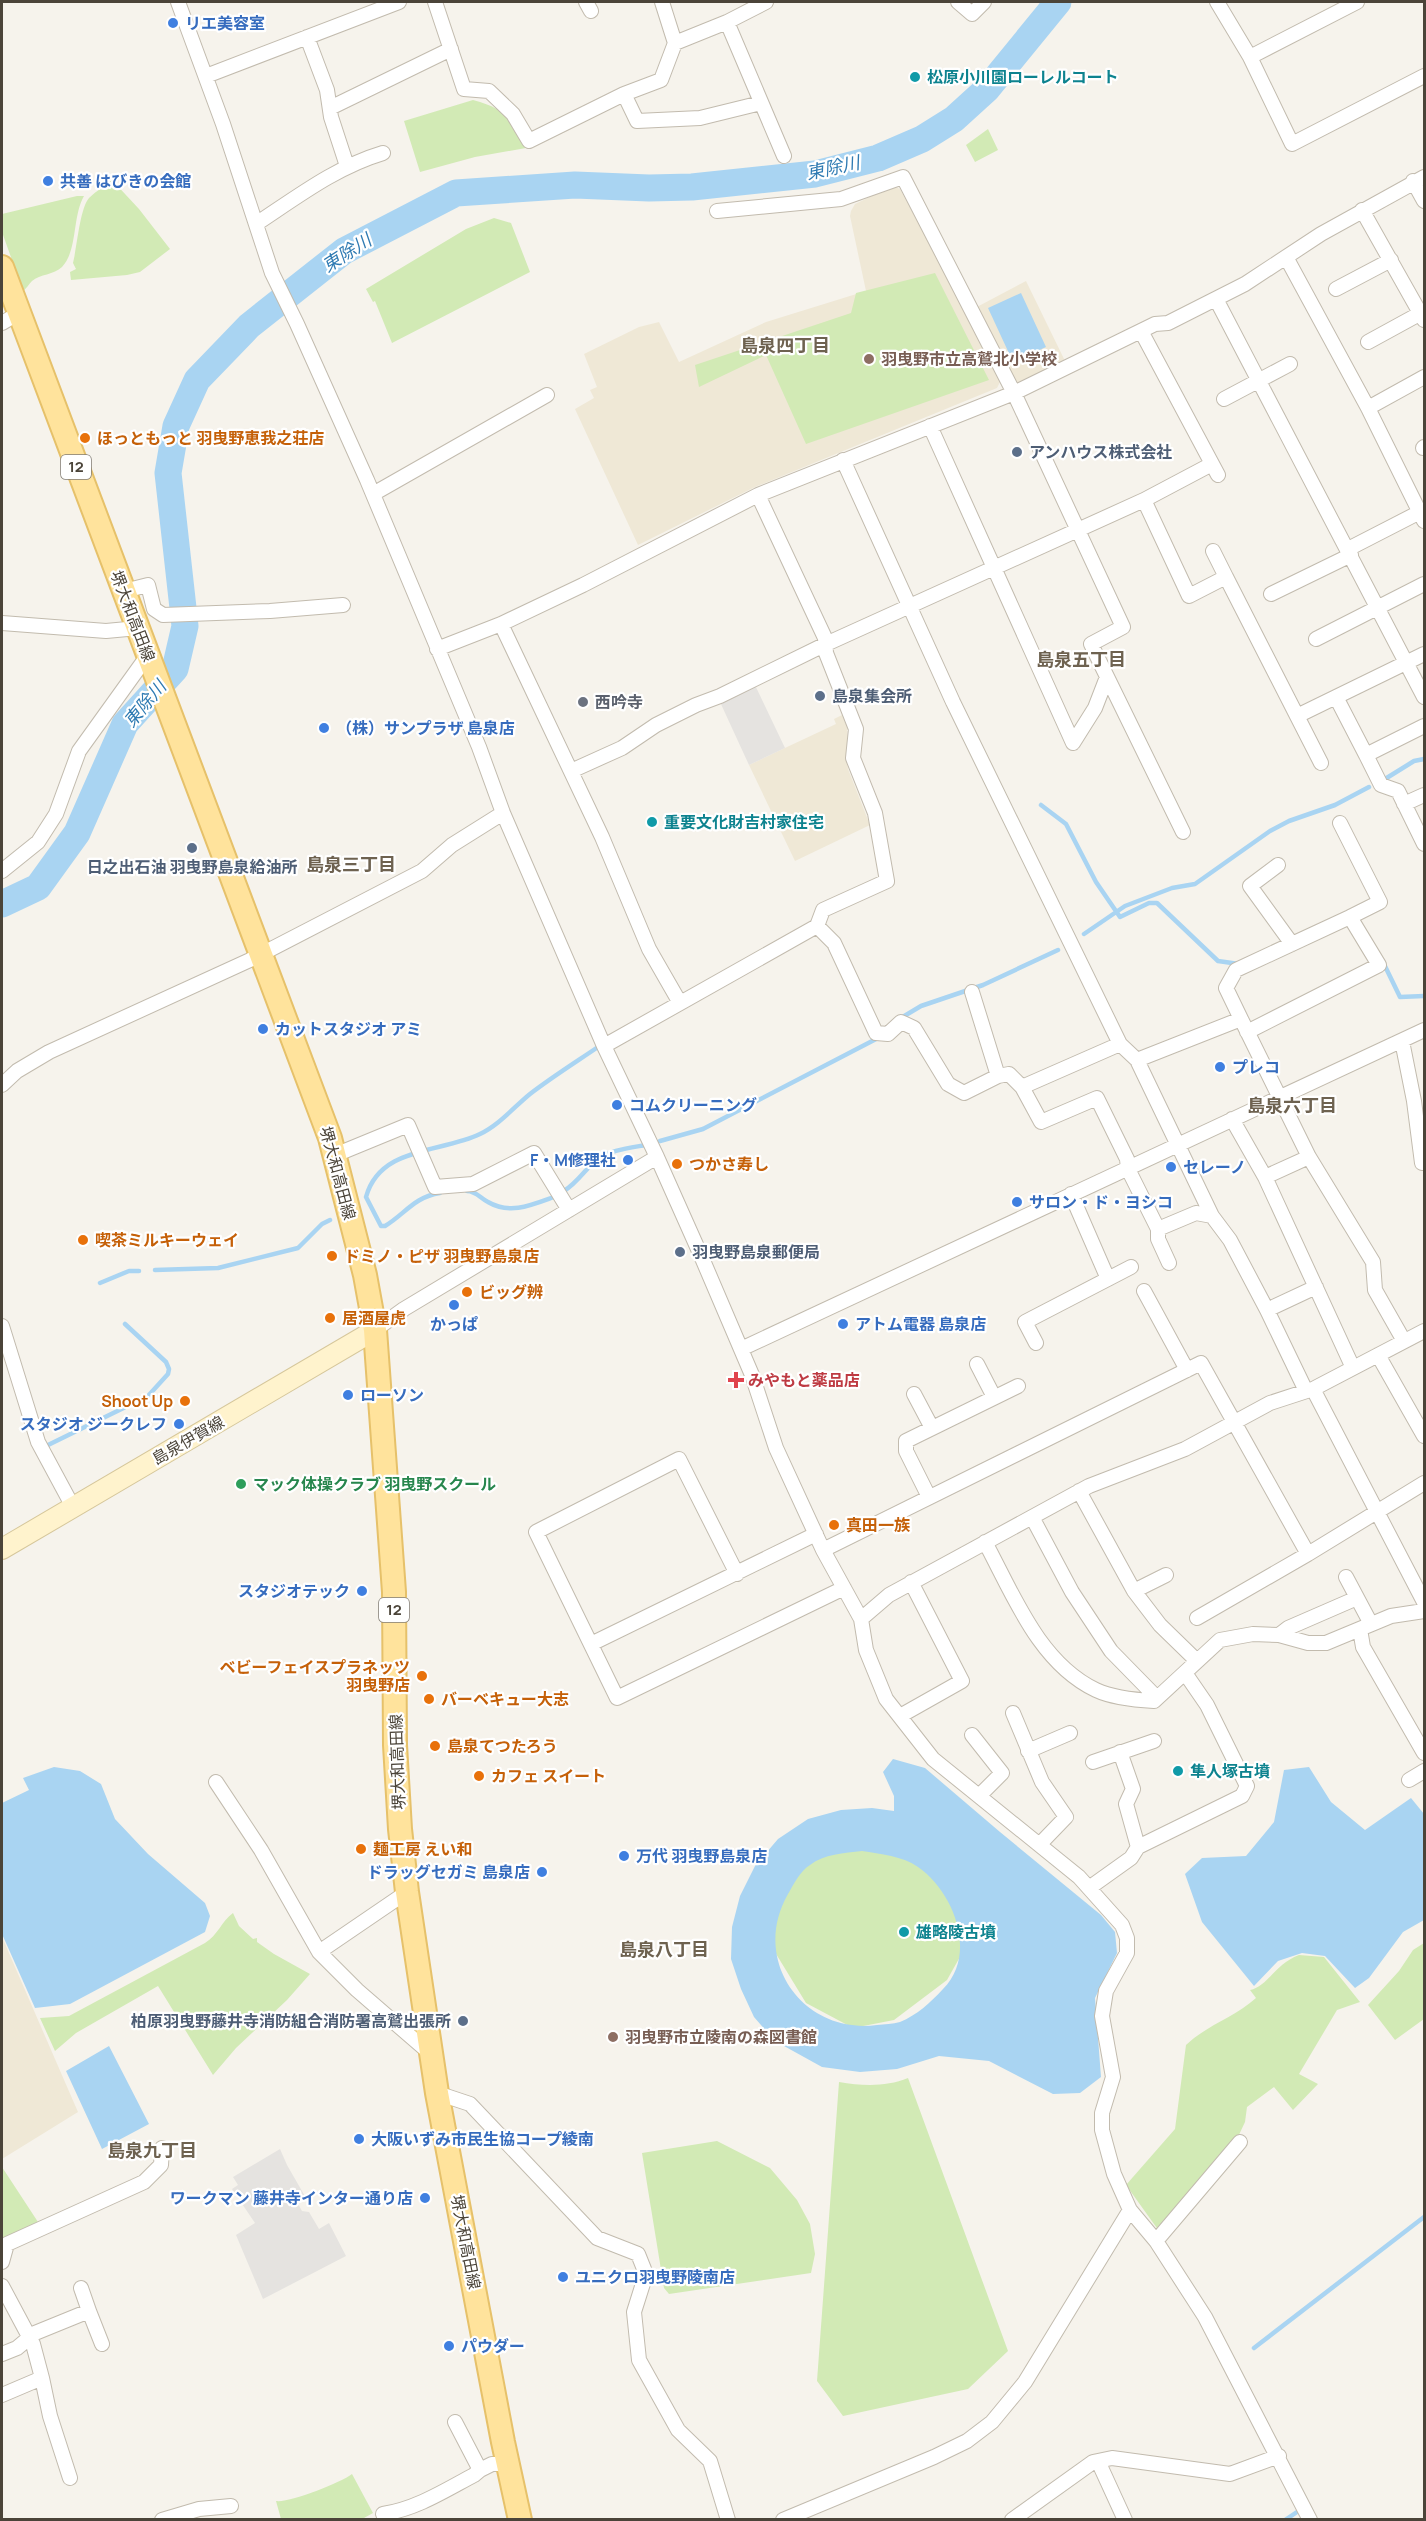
<svg xmlns="http://www.w3.org/2000/svg" width="1426" height="2521" viewBox="0 0 1426 2521" font-family="Manrope,'Noto Sans JP',sans-serif">
<style>
.education{fill:#efe8d6}
.green{fill:#d2eab5}
.parking{fill:#e5e3e0}
.water{fill:#a9d4f2;fill-rule:evenodd}
.lines{fill:none;stroke-linecap:round;stroke-linejoin:round}
.stream{stroke:#a9d4f2;stroke-width:4.5}
.river{stroke:#a9d4f2;stroke-width:27}
.minor-casing{stroke:#c2bbae;stroke-width:16}
.secondary-casing{stroke:#d6c79b;stroke-width:22}
.primary-casing{stroke:#e6c16a;stroke-width:26}
.minor{stroke:#fff;stroke-width:14}
.secondary{stroke:#fff3cd;stroke-width:20}
.primary{stroke:#ffe39c;stroke-width:22}
.shop-dot{fill:#3f7fe0;stroke:#fff;stroke-width:2}
.culture-dot{fill:#0f9aa8;stroke:#fff;stroke-width:2}
.education-dot{fill:#8d6e63;stroke:#fff;stroke-width:2}
.food-dot{fill:#e8710a;stroke:#fff;stroke-width:2}
.service-dot{fill:#5c6f8a;stroke:#fff;stroke-width:2}
.worship-dot{fill:#6b7280;stroke:#fff;stroke-width:2}
.health-dot{fill:#e0444e;stroke:#fff;stroke-width:2}
.leisure-dot{fill:#2e9e5b;stroke:#fff;stroke-width:2}
.labels{text-anchor:middle;stroke-width:4.5;stroke-linejoin:round;paint-order:stroke}
.shield{fill:#fff;stroke:#817c74;stroke-width:1.5}
.shield-label{font-size:15px;font-weight:bold;fill:#4b4439}
.shop-label{font-size:16px;font-weight:bold;fill:#366cbe;stroke:#fff;text-anchor:start}
.culture-label{font-size:16px;font-weight:bold;fill:#0d838f;stroke:#fff;text-anchor:start}
.education-label{font-size:16px;font-weight:bold;fill:#785e54;stroke:#fff;text-anchor:start}
.food-label{font-size:16px;font-weight:bold;fill:#c56008;stroke:#fff;text-anchor:start}
.service-label{font-size:16px;font-weight:bold;fill:#4e5e75;stroke:#fff;text-anchor:start}
.street-label{font-size:16px;fill:#4b4439;stroke:#fff}
.worship-label{font-size:16px;font-weight:bold;fill:#5b616d;stroke:#fff;text-anchor:start}
.health-label{font-size:16px;font-weight:bold;fill:#be3a42;stroke:#fff;text-anchor:start}
.leisure-label{font-size:16px;font-weight:bold;fill:#27864d;stroke:#fff;text-anchor:start}
.water-label{font-size:18px;font-style:italic;fill:#2e7ab2;stroke:#fff}
.neighbourhood-label{font-size:18px;font-weight:bold;fill:#6e6250;stroke:#fff}
</style>
<rect width="100%" height="100%" fill="#f6f3ec"/>
<path class="education" d="M893 186 900 189 974 327 1000 382 997 388 755 487 638 545 575 409 594 398 590 390 597 387 584 354 639 327 659 322 679 362 766 322 866 291 850 216 851 211 855 204Z
M1026 281 1066 363 1018 384 1011 382 975 308Z
M842 715 847 727 848 743 846 754 848 769 870 825 795 861 749 765 836 724 834 719Z
M2 1937 78 2112 2 2159Z"/>
<path class="green" d="M473 100C507 109 510 119 526 148L475 157 420 172 404 121Z
M988 129 998 150 975 162 966 145Z
M112 180 139 209 170 249 140 272 127 275 71 280 70 272 76 269 73 263C77 247 80 208 89 198 96 191 105 186 112 180Z
M77 196H84C72 217 78 250 62 267 54 275 40 274 32 281 29 284 26 289 23 291L2 232V214Z
M494 218 511 223 530 272 392 343 375 301 373 302 366 289 466 229Z
M935 273 989 380 806 444 766 355 699 387 695 365 851 313 856 293Z
M907 1849 949 1882 965 1948 947 1980 894 2020 853 2028 806 2003 770 1944 786 1884 819 1852Z
M233 1913 239 1926 253 1939 257 1938V1942L274 1954 310 1974 287 2000 236 2048 213 2075 158 1986 76 2033 55 2051 40 2018 69 2016 205 1943C218 1935 221 1922 233 1913Z
M1424 1943V2019L1395 2040 1368 2005 1399 1971 1413 1950Z
M1299 1955 1324 1957 1360 2002 1337 2010 1299 2074 1318 2084 1293 2110 1274 2087 1247 2107 1245 2122 1237 2139 1159 2231 1126 2185 1175 2129 1186 2045C1207 2025 1235 2017 1256 1998L1250 1990C1268 1986 1275 1964 1299 1955Z
M908 2078 1008 2351 968 2389 843 2416 817 2381 839 2082C863 2086 886 2087 908 2078Z
M717 2141 770 2168 797 2200 810 2224 815 2254 811 2273 669 2294 664 2288 642 2153Z
M2 2167 38 2222 4 2239 2 2246Z
M352 2474 373 2513 364 2518 365 2519H281L276 2501C290 2503 340 2483 352 2474Z"/>
<path class="parking" d="M755 685 785 748 749 765 720 702Z
M280 2149 287 2165 306 2198 297 2202 302 2211 309 2212 319 2229 329 2223 346 2256 263 2299 236 2235 255 2223 232 2189 238 2185 233 2177Z"/>
<path class="water" d="M1021 293 1046 347 1013 362 988 308Z
M893 1759 925 1768 1000 1832 1101 1915 1115 1932 1117 1953 1095 1998 1101 2077 1080 2093 1053 2094 989 2061 939 2056 897 2069 860 2072 822 2067 775 2041 754 2017 741 1989 731 1959 732 1927 740 1896 755 1866 778 1839 808 1819 841 1810 872 1808 894 1811V1796L883 1772ZM862 1851C880 1854 903 1856 918 1867 954 1892 978 1954 943 1989 930 2003 917 2015 900 2022 893 2024 884 2024 877 2025 803 2035 750 1960 788 1894 794 1884 800 1871 810 1865 824 1854 844 1853 862 1851Z
M54 1767 80 1771 101 1784 115 1819 148 1854 205 1903 210 1916 205 1932 70 2004 35 2008 2 1934V1803L29 1790 23 1778Z
M1309 1767 1331 1802 1365 1830 1411 1798 1424 1814V1920L1403 1932 1369 1978 1355 1988 1325 1956 1302 1953 1278 1961 1254 1986 1202 1922 1185 1874 1202 1858 1246 1856 1274 1822 1284 1770Z
M109 2046 149 2124 102 2149 66 2071Z"/>
<g class="lines">
<path class="stream" d="M1385 779 1414 761 1424 759
M1041 805 1066 824 1096 882 1120 917 1149 903H1157L1218 961 1239 964
M1084 934 1125 906 1172 888 1195 884 1270 831 1289 821 1335 805 1369 787
M1383 962 1400 997 1424 996
M901 1018 921 1006 983 985 1058 950
M660 1141 703 1129 878 1038
M467 1191C476 1191 480 1198 488 1202 510 1215 532 1205 554 1197
M564 1191C577 1183 584 1171 595 1161 609 1150 629 1148 646 1145
M440 1193C414 1197 405 1214 385 1226H381L366 1197C380 1146 441 1153 480 1134 499 1125 514 1107 530 1094 552 1077 576 1062 598 1047
M155 1270 218 1268 298 1248 322 1224 330 1220
M100 1283 129 1271H139
M46 1446 148 1396 168 1374 169 1369 166 1362 125 1324
M1254 2348 1424 2217
M1285 2520 1297 2512"/>
<path class="river" d="M2 904 38 887 77 833 125 724 175 669 185 626 168 473 176 426 197 380 249 326 344 251 456 193 575 185 649 188 692 187 815 174 878 158 922 139 954 119 987 89 1058 2"/>
<g class="minor-casing">
<path id="minor" d="M178 2 223 124 272 273 297 324 367 480 479 747 503 813 604 1046 657 1157 702 1258 752 1375 776 1448 823 1550 861 1619 866 1650 886 1699 933 1759 1079 1877 1122 1925 1127 1938V1953L1106 1991 1102 2016 1113 2077 1102 2113V2130L1114 2174 1130 2210 1156 2241 1205 2317 1310 2520
M435 2 464 89 489 91 513 114 529 141 624 94 661 80 675 43 662 2
M586 2 591 11
M958 2 972 14 984 2
M1217 2 1250 57 1292 144 1424 76
M727 22 784 156
M307 37 327 90 331 117 347 166
M675 43 727 22 766 2
M1250 57 1357 2
M206 76 399 2
M624 94 637 121 700 118 761 103
M330 108 451 49
M1413 181 1424 201
M1362 210 1424 320
M717 211 841 199 903 177 1014 393 1123 627 1091 644 1183 832
M256 224C297 197 336 167 383 153
M1286 257 1368 408 1424 521
M1336 289 1391 260
M1216 299 1424 697
M2 323 19 313
M1141 331 1218 475
M1368 342 1421 313
M1224 399 1290 364
M1368 408 1424 377
M930 426 1073 743
M1423 448 1424 447
M843 460 953 702 1120 1044 1137 1060 1212 1216 1230 1240 1267 1310 1306 1391
M373 494 547 395
M1144 500 1212 464
M1348 549 1420 512
M1213 551 1226 577
M124 591 148 585 154 609 163 615 270 611 343 605
M1271 594 1351 555
M2 623 106 631 138 628
M501 624 602 837 649 949 680 1003
M1316 639 1424 584
M437 649 501 624 583 585 758 495 1014 393 1155 324 1168 323 1245 284 1321 234 1424 177
M1336 697 1366 755
M1297 716 1321 763
M1424 726 1366 755 1381 785 1398 791 1424 844
M1073 743 1095 708 1107 677
M571 771 622 748 656 725 696 705 720 696 826 644 1144 500 1189 596 1226 577 1297 716 1424 654
M1404 804 1424 795
M1340 823 1380 902 1350 917
M1278 865 1250 886 1292 944
M2 871 38 842 56 814 79 751 148 655
M817 926 834 943 876 1033 888 1034 901 1022 914 1028 948 1084 964 1093 998 1076 1009 1074 1022 1087 1041 1122 1097 1098 1127 1159 1128 1169 1158 1229 1196 1213 1212 1216
M972 992 998 1076
M1241 1019 1226 988 1236 970 1350 917 1379 965 1247 1032
M1402 1041 1414 1101 1422 1163
M604 1046 817 926 823 910 887 881 875 813 853 758 856 729 826 653 825 638 758 495
M1137 1060 1241 1019 1309 1157 1373 1262 1375 1290 1404 1341
M2 1085 17 1071 49 1052 250 960 422 871 452 845 503 813
M1022 1087 1120 1044
M1232 1119 1265 1177 1353 1368
M335 1155 408 1125 435 1187 473 1184 534 1153 569 1210
M1265 1177 1309 1157
M1071 1194 1108 1279
M1158 1229V1239L1169 1263
M1144 1291 1187 1370
M1267 1310 1316 1287
M2 1326 38 1442 73 1507
M375 1330 404 1309 657 1157
M1036 1343 1025 1322 1131 1267
M741 1349 1424 1030
M1378 1355 1424 1436
M977 1364 994 1397
M1313 1389 1424 1602
M914 1394 932 1428
M1079 1491 1134 1591 1160 1625 1197 1661
M929 1497 906 1451V1441L1018 1386
M1032 1517 1072 1592 1111 1651 1157 1698
M985 1542C1013 1594 1039 1663 1096 1690 1113 1698 1135 1700 1154 1701L1220 1640 1253 1634 1279 1635 1308 1643H1326L1391 1616 1424 1611
M823 1550 1201 1363 1308 1554
M737 1574 679 1459 536 1532 617 1698 844 1588
M1346 1577 1371 1624
M1134 1591 1166 1575
M1197 1618 1308 1554 1424 1483
M861 1619 889 1595 1089 1486 1185 1449 1270 1403 1313 1389 1424 1331
M1360 1629 1363 1647 1424 1753
M1279 1635 1288 1628 1357 1598
M591 1644 816 1534
M1013 1713 1042 1782 1066 1817 1040 1844
M900 1716 962 1681 911 1582
M972 1735 1002 1773 979 1796
M1028 1751 1070 1733
M1120 1752 1133 1789 1126 1804 1138 1847
M1093 1762 1154 1741
M1409 1780 1424 1771
M216 1782 261 1850 319 1952 357 1990 432 2055
M1089 1888 1131 1858 1138 1847 1242 1796 1247 1786 1207 1705 1185 1673
M319 1952 407 1892
M437 2093 470 2104 597 2238 638 2254 646 2274 634 2312 639 2360 678 2430 710 2461 728 2520
M1156 2241 1240 2142
M2 2262 7 2244 144 2182 161 2165 162 2148
M2 2286 33 2344 42 2378 2 2395
M81 2288 89 2311
M2 2354 17 2348 35 2333 89 2311 102 2344
M42 2378 50 2416 70 2478
M455 2422 480 2470 492 2464H508
M1098 2461 1125 2520
M383 2514C416 2509 444 2491 474 2475L480 2470
M162 2520 199 2509 231 2506
M783 2520 934 2457 967 2441 992 2422 1025 2382 1130 2210
M1012 2520 1093 2462 1112 2458 1230 2474 1279 2456"/>
</g>
<g class="secondary-casing">
<path id="secondary" d="M2 1549 375 1330"/>
</g>
<g class="primary-casing">
<path id="primary" d="M2 267 330 1138 365 1275 375 1330 394 1592 395 1745 400 1829 407 1892 437 2093 503 2442 520 2520"/>
</g>
<use href="#minor" class="minor"/>
<use href="#secondary" class="secondary"/>
<use href="#primary" class="primary"/>
</g>
<g class="shop-dot">
<circle cx="173" cy="23" r="6"/>
<circle cx="48" cy="181" r="6"/>
<circle cx="324" cy="728" r="6"/>
<circle cx="263" cy="1029" r="6"/>
<circle cx="1220" cy="1067" r="6"/>
<circle cx="617" cy="1105" r="6"/>
<circle cx="628" cy="1160" r="6"/>
<circle cx="1171" cy="1167" r="6"/>
<circle cx="1017" cy="1202" r="6"/>
<circle cx="454" cy="1305" r="6"/>
<circle cx="843" cy="1324" r="6"/>
<circle cx="348" cy="1395" r="6"/>
<circle cx="179" cy="1424" r="6"/>
<circle cx="362" cy="1591" r="6"/>
<circle cx="624" cy="1856" r="6"/>
<circle cx="542" cy="1872" r="6"/>
<circle cx="359" cy="2139" r="6"/>
<circle cx="425" cy="2198" r="6"/>
<circle cx="563" cy="2277" r="6"/>
<circle cx="449" cy="2346" r="6"/>
</g>
<g class="culture-dot">
<circle cx="915" cy="77" r="6"/>
<circle cx="652" cy="822" r="6"/>
<circle cx="1178" cy="1771" r="6"/>
<circle cx="904" cy="1932" r="6"/>
</g>
<g class="education-dot">
<circle cx="869" cy="359" r="6"/>
<circle cx="613" cy="2037" r="6"/>
</g>
<g class="food-dot">
<circle cx="85" cy="438" r="6"/>
<circle cx="677" cy="1164" r="6"/>
<circle cx="83" cy="1240" r="6"/>
<circle cx="332" cy="1256" r="6"/>
<circle cx="467" cy="1292" r="6"/>
<circle cx="330" cy="1318" r="6"/>
<circle cx="185" cy="1401" r="6"/>
<circle cx="834" cy="1525" r="6"/>
<circle cx="422" cy="1676" r="6"/>
<circle cx="429" cy="1699" r="6"/>
<circle cx="435" cy="1746" r="6"/>
<circle cx="479" cy="1776" r="6"/>
<circle cx="361" cy="1849" r="6"/>
</g>
<g class="service-dot">
<circle cx="1017" cy="452" r="6"/>
<circle cx="820" cy="696" r="6"/>
<circle cx="192" cy="848" r="6"/>
<circle cx="680" cy="1252" r="6"/>
<circle cx="463" cy="2021" r="6"/>
</g>
<circle class="worship-dot" cx="583" cy="702" r="6"/>
<path class="health-dot" d="M733 1371h6v6h6v6h-6v6h-6v-6h-6v-6h6z"/>
<circle class="leisure-dot" cx="241" cy="1484" r="6"/>
<g class="labels">
<g class="shield">
<rect x="61" y="455" width="30" height="24" rx="4.5"/>
<rect x="379" y="1598" width="30" height="24" rx="4.5"/>
</g>
<g class="shield-label">
<text x="76" y="472">12</text>
<text x="394" y="1615">12</text>
</g>
<g class="shop-label">
<text x="185" y="29">リエ美容室</text>
<text x="60" y="187">共善 はびきの会館</text>
<text x="336" y="734">（株）サンプラザ 島泉店</text>
<text x="275" y="1035">カットスタジオ アミ</text>
<text x="1232" y="1073">プレコ</text>
<text x="629" y="1111">コムクリーニング</text>
<text x="616" y="1166" text-anchor="end">F・M修理社</text>
<text x="1183" y="1173">セレーノ</text>
<text x="1029" y="1208">サロン・ド・ヨシコ</text>
<text x="454" y="1330" text-anchor="middle">かっぱ</text>
<text x="855" y="1330">アトム電器 島泉店</text>
<text x="360" y="1401">ローソン</text>
<text x="167" y="1430" text-anchor="end">スタジオ ジークレフ</text>
<text x="350" y="1597" text-anchor="end">スタジオテック</text>
<text x="636" y="1862">万代 羽曳野島泉店</text>
<text x="530" y="1878" text-anchor="end">ドラッグセガミ 島泉店</text>
<text x="371" y="2145">大阪いずみ市民生協コープ綾南</text>
<text x="413" y="2204" text-anchor="end">ワークマン 藤井寺インター通り店</text>
<text x="575" y="2283">ユニクロ羽曳野陵南店</text>
<text x="461" y="2352">パウダー</text>
</g>
<g class="culture-label">
<text x="927" y="83">松原小川園ローレルコート</text>
<text x="664" y="828">重要文化財吉村家住宅</text>
<text x="1190" y="1777">隼人塚古墳</text>
<text x="916" y="1938">雄略陵古墳</text>
</g>
<g class="education-label">
<text x="881" y="365">羽曳野市立高鷲北小学校</text>
<text x="625" y="2043">羽曳野市立陵南の森図書館</text>
</g>
<g class="food-label">
<text x="97" y="444">ほっともっと 羽曳野恵我之荘店</text>
<text x="689" y="1170">つかさ寿し</text>
<text x="95" y="1246">喫茶ミルキーウェイ</text>
<text x="344" y="1262">ドミノ・ピザ 羽曳野島泉店</text>
<text x="479" y="1298">ビッグ辨</text>
<text x="342" y="1324">居酒屋虎</text>
<text x="173" y="1407" text-anchor="end">Shoot Up</text>
<text x="846" y="1531">真田一族</text>
<text x="410" y="1673" text-anchor="end">ベビーフェイスプラネッツ<tspan x="410" dy="18">羽曳野店</tspan></text>
<text x="441" y="1705">バーベキュー大志</text>
<text x="447" y="1752">島泉てつたろう</text>
<text x="491" y="1782">カフェ スイート</text>
<text x="373" y="1855">麺工房 えい和</text>
</g>
<g class="service-label">
<text x="1029" y="458">アンハウス株式会社</text>
<text x="832" y="702">島泉集会所</text>
<text x="192" y="873" text-anchor="middle">日之出石油 羽曳野島泉給油所</text>
<text x="692" y="1258">羽曳野島泉郵便局</text>
<text x="451" y="2027" text-anchor="end">柏原羽曳野藤井寺消防組合消防署高鷲出張所</text>
</g>
<g class="street-label">
<text transform="translate(133 616) rotate(69)" y="6">堺大和高田線</text>
<text transform="translate(338 1173) rotate(75)" y="6">堺大和高田線</text>
<text transform="translate(188 1440) rotate(-30)" y="6">島泉伊賀線</text>
<text transform="translate(397 1762) rotate(-92)" y="6">堺大和高田線</text>
<text transform="translate(466 2242) rotate(79)" y="6">堺大和高田線</text>
</g>
<g class="worship-label">
<text x="595" y="708">西吟寺</text>
</g>
<g class="health-label">
<text x="748" y="1386">みやもと薬品店</text>
</g>
<g class="leisure-label">
<text x="253" y="1490">マック体操クラブ 羽曳野スクール</text>
</g>
<g class="water-label">
<text transform="translate(833 168) rotate(-12)" y="6">東除川</text>
<text transform="translate(347 253) rotate(-33)" y="6">東除川</text>
<text transform="translate(145 704) rotate(-50)" y="6">東除川</text>
</g>
<g class="neighbourhood-label">
<text x="785" y="352">島泉四丁目</text>
<text x="1081" y="666">島泉五丁目</text>
<text x="351" y="871">島泉三丁目</text>
<text x="1292" y="1112">島泉六丁目</text>
<text x="664" y="1956">島泉八丁目</text>
<text x="152" y="2157">島泉九丁目</text>
</g>
</g>
<rect width="1426" height="2521" fill="none" stroke="#4b4439" stroke-width="6"/>
</svg>
